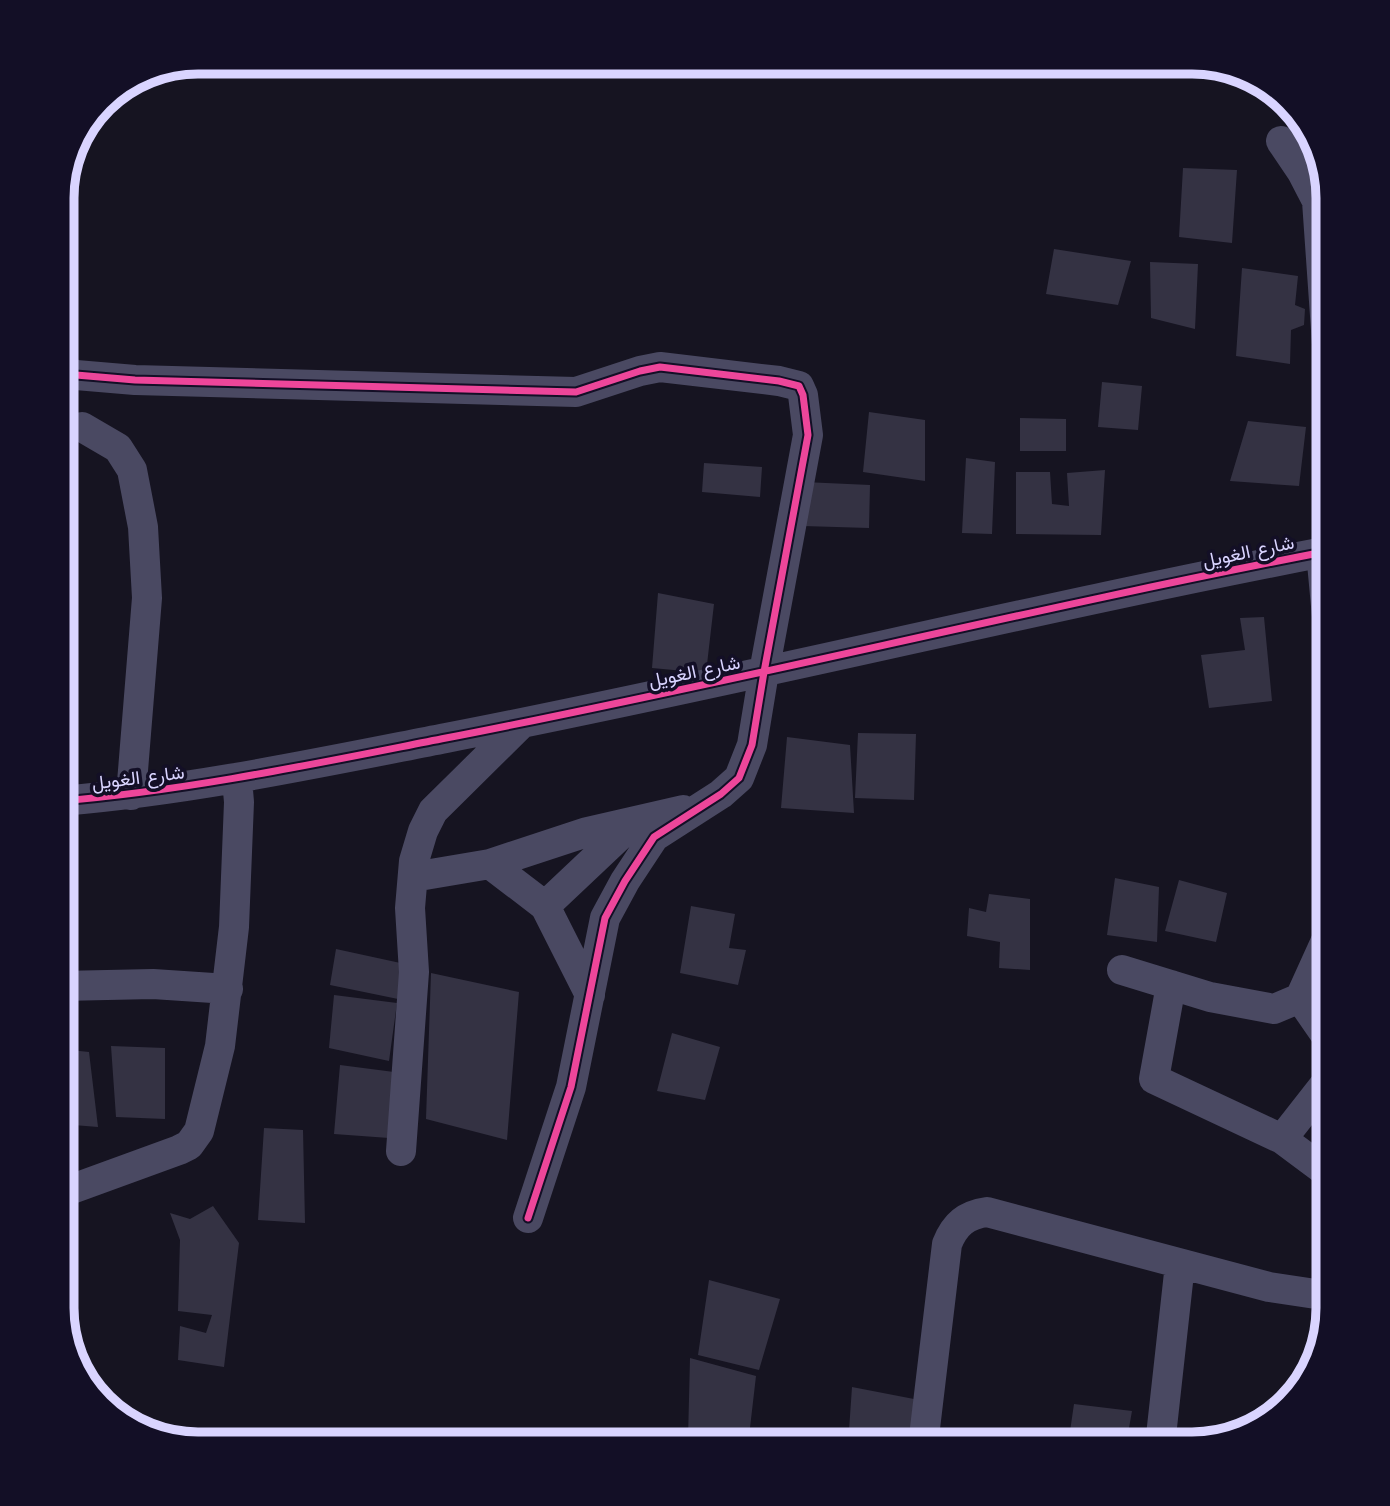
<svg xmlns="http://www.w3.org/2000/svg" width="1390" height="1506" viewBox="0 0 1390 1506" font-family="'Work Sans',Vazirmatn,sans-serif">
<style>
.building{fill:#343243}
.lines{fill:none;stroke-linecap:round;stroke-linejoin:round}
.minor{stroke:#4a4962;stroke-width:30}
.cycleway-casing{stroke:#130f26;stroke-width:11}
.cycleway{stroke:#ed469a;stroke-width:7}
.labels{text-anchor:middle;stroke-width:7;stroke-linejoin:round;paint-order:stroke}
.street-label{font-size:19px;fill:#d9d4ff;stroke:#130f26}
.rim{fill:none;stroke:#d9d4ff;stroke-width:9}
</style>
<rect width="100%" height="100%" fill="#161421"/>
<path class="building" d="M1183 168 1237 170 1232 243 1179 237Z
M1054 249 1131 261 1118 305 1046 294Z
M1150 262 1198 264 1195 329 1151 318Z
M1242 268 1298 276 1295 305 1305 309 1304 325 1291 330 1290 364 1236 356Z
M1102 382 1142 386 1138 430 1098 427Z
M869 412 925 420V481L863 472Z
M1020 418 1066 419V451H1020Z
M1248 421 1306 427 1299 486 1230 481Z
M966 458 995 462 992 534 962 533Z
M704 463 762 467 760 497 702 492Z
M1105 470 1101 535 1016 534V472H1050L1052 504 1069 506 1067 473Z
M804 482 870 485 869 528 803 526Z
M658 593 714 604 706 673 652 668Z
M1264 617 1272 701 1209 708 1201 655 1245 650 1240 618Z
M858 733 916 734 914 800 855 798Z
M787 737 850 745 854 813 781 808Z
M1115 878 1159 887 1157 942 1107 935Z
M1179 880 1227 893 1216 942 1165 931Z
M989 894 1030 899V970L999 968 1000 942 967 936 969 908 986 912Z
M691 906 735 914 729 948 746 950 738 985 680 973Z
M336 949 405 964 398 999 330 985Z
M431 973 519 992 507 1140 426 1119Z
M334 995 397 1003 389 1061 329 1048Z
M672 1033 720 1047 705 1100 657 1091Z
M111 1046 165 1048V1119L116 1117Z
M61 1049 89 1052 98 1127 61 1124Z
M340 1065 394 1072 389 1138 334 1134Z
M264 1128 303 1130 305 1223 258 1220Z
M213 1206 239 1243 224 1367 178 1360 180 1326 206 1333 212 1315 178 1311 180 1240 170 1213 190 1219Z
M709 1280 780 1299 759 1370 698 1355Z
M690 1358 756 1376 748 1445H721L688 1439Z
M852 1387 914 1399 910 1445H848Z
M1074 1404 1132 1411 1126 1445H1068Z
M130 1425 190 1433 191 1443 138 1431Z
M452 1436 490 1443V1445H451Z"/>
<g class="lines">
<path class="minor" d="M1281 141 1302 172 1317 201 1329 373
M62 370 76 375 135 380 576 392 640 371 660 367 779 381 799 386 803 395 808 435 764 672 752 745 739 778 721 794 654 837 625 881 605 918 571 1087 528 1218
M82 427 118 448 132 470 143 527 147 598 131 795
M1321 552 1329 638
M61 801C191 790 318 763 446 738 741 681 1033 608 1329 551
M490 864 545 906 590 995
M413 877 490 864 587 832 683 810
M545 906 634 822
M1122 970 1210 997 1274 1009 1300 998 1329 934
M1171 985 1154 1079 1282 1139 1329 1174
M61 986 153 984 228 989
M1300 998 1329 1040
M1282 1139 1329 1079
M401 1151 414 972 410 908 414 861 423 831 433 811 522 723
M61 1193 179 1150 189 1145 199 1131 220 1046 234 927 239 802 237 779
M923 1445 947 1244C955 1224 966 1215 987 1212L1269 1287 1329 1296
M1160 1445 1180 1264"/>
<g class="cycleway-casing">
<path id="cycleway" d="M62 370 76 375 135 380 576 392 640 371 660 367 779 381 799 386 803 395 808 435 764 672 752 745 739 778 721 794 654 837 625 881 605 918 571 1087 528 1218
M61 801C191 790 318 763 446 738 741 681 1033 608 1329 551"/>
</g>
<use href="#cycleway" class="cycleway"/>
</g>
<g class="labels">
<g class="street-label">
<text transform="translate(1248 551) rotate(-12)" y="7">شارع الغويل</text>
<text transform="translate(694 671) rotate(-12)" y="7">شارع الغويل</text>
<text transform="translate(138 777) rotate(-7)" y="7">شارع الغويل</text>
</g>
</g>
<path d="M0 0H1390V1506H0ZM198 74H1192A124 124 0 0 1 1316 198V1308A124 124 0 0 1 1192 1432H198A124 124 0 0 1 74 1308V198A124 124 0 0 1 198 74Z" fill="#130f26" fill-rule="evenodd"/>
<path class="rim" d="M198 74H1192A124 124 0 0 1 1316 198V1308A124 124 0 0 1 1192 1432H198A124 124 0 0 1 74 1308V198A124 124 0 0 1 198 74Z"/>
</svg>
